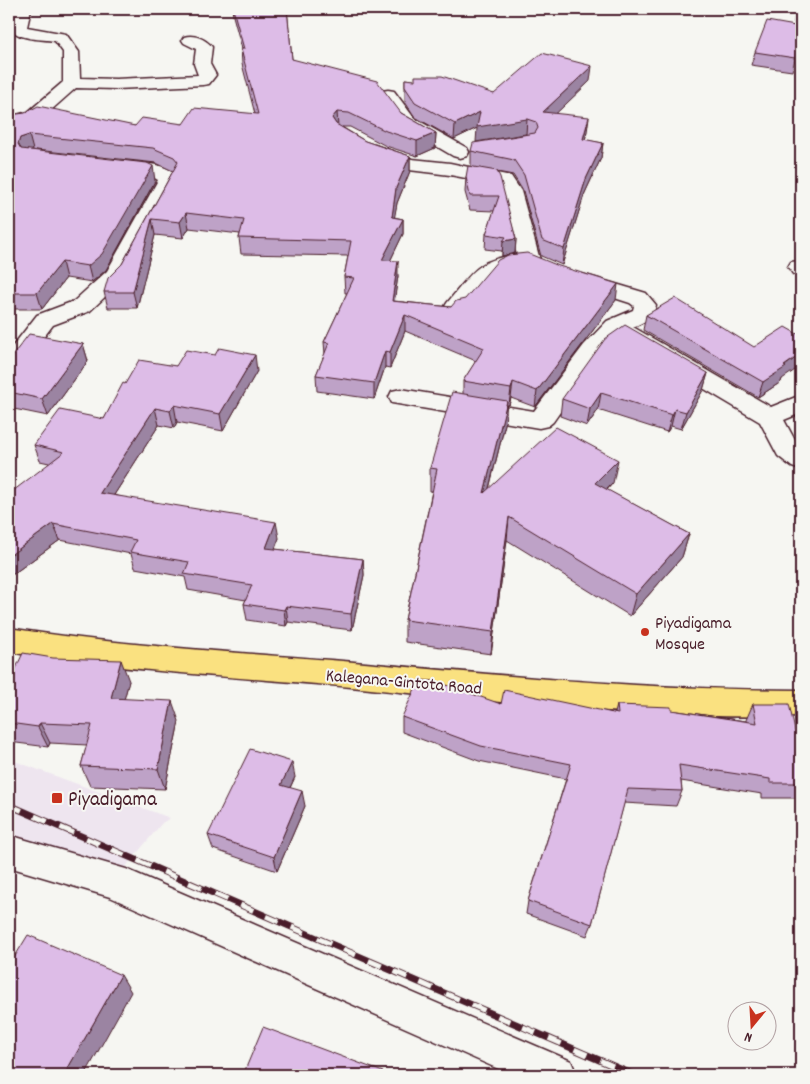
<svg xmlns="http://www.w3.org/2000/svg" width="810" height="1084" viewBox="0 0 810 1084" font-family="Dekko,sans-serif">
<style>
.built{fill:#eee5ef}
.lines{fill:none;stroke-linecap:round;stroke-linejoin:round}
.minor-casing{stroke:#4a1f2b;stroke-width:3}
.major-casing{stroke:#4a1f2b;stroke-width:3}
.minor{fill:#f6f6f2;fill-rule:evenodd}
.major{fill:#fae180;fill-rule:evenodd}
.rail-casing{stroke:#4a1f2b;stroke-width:7}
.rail{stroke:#f6f6f2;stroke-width:5;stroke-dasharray:14;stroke-linecap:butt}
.wall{fill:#bea2c7;stroke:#4a1f2b}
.shaded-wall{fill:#9b84a2;stroke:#4a1f2b}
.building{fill:#ddbce7;stroke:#4a1f2b}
.poi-dot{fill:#c8321e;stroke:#f6f6f2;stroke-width:2}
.labels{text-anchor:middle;stroke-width:4;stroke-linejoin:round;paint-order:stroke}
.poi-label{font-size:18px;fill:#4a1f2b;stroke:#f6f6f2;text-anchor:start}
.street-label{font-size:18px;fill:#4a1f2b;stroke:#f6f6f2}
.near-poi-label{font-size:21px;fill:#4a1f2b;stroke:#f6f6f2;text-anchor:start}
</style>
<rect width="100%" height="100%" fill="#f6f6f2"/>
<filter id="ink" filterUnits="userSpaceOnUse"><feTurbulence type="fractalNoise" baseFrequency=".02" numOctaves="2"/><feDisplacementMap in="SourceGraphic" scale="10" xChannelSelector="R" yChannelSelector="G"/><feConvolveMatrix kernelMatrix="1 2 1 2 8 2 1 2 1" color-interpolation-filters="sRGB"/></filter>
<g filter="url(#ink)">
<path class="built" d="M9 759 170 818 162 823 114 881 9 851Z"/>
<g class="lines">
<g class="minor-casing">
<path id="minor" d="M15 9H31L27 27 66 34 79 52 80 78 116 79 198 75 194 64 196 49 184 43 182 40 184 37C194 34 206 39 212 47L210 64 216 75 209 84 203 85 116 89 76 88 40 120 9 128V117L28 112 63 82V52L55 41C42 39 19 40 11 29Z
M388 90 394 91 414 118 467 148 469 152 467 156 460 158 453 156 402 126 379 95 382 91Z
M375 145 412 159 450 163 511 176 521 191 540 260 536 264 506 269 496 274 463 313 455 315 447 313 444 308 447 303C472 274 476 259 517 255L501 191 497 184 450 175 409 170 368 155 366 151 368 147Z
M117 161C136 163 167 161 179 178L124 279 90 311 53 325 17 372 9 375V351L37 315 74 301 107 271 158 180 151 176 110 171 107 167 110 163Z
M799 261H801V275L793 274 788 267 791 262Z
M582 274 646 293 656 305C653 319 646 321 633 327L771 407 801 395V413L784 420 797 444 801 448V470L792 467 778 456 760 422 617 337 600 355 553 422 548 426 539 428 392 403 389 397 392 391 401 389 534 411 584 345 607 321 633 310 634 306 630 303 574 285 571 280 574 275Z
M9 835 126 869 571 1061 577 1075H512L110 897 9 867Z"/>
</g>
<g class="major-casing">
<path id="major" d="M9 628C120 646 231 652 343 661 496 675 647 690 801 690V716C651 720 500 702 351 687 237 677 122 671 9 652Z"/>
</g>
<use href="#minor" class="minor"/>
<use href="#major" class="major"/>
<g class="rail-casing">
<path id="rail" d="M9 805 634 1075"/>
</g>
<use href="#rail" class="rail"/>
</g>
<path class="wall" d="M232 9H287L292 59 401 113 436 133 435 148 417 156 386 146 350 127H342L365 141 410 156V171L397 203 394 217 403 219V234L390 261 398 276 394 301 451 307 616 300 535 407 511 398 509 405H506L505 424 489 489 613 483 607 490 689 534 682 557 630 616 507 540 491 654 405 642V620L432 491H430V468L463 394V381L476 361 405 331 390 368 385 367 374 399 317 391 316 375 325 354 324 342 347 293H345L344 277 348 256 241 254 239 238 240 234 189 228 183 238 155 235 137 308H108L104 292 122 264 173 171 156 163 36 150 155 181 106 270 92 282 66 278 42 309H9V115L135 126 183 124 255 114 242 64 241 49H242L233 16Z
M795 9H801V24L794 23Z
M801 35 792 71 751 65 755 52Z
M405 79 494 94 590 81 556 113 587 132 585 140 603 143 601 158 584 195 562 265 541 256 523 191 513 175 497 172 516 239 515 253 502 256V251L485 249 486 234 494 211 470 210 465 192 466 177 471 166V151L515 136 477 128 454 139 415 117 405 102Z
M646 315 782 379 781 382 758 397 643 330Z
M83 344 88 361 48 416 9 408V357Z
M176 366 257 371 223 431 177 422 174 428 159 425 114 495 279 538 274 549 363 559 364 575 352 630 288 622 286 626 247 620 244 604 246 600 188 590 185 577 135 568 131 554 60 540 9 577 49 463 40 461 34 445 104 419 125 384Z
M708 373 703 390 681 429 671 426 667 432 598 410 587 426 560 416 562 399Z
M129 681 124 699 179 721 165 789 90 786 81 766 87 745 50 743 48 747 9 742V683Z
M501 704 615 713 617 705 671 710 746 721V720L753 704 801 757V793L798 798H762V794L681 781 682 791 676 806 624 803 592 924 587 936 526 914 528 901 566 779 479 761 402 732V717Z
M295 777 290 788 305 806 277 871 213 849 208 835Z
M801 904V916L800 915Z
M801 1050V1075H798Z"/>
<path class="shaded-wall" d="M592 66 590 81 542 127 543 112Z
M337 112 338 127 332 118Z
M480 112 527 119 526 134 476 142 477 128 454 139 455 124Z
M589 117 587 132 581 155 583 139Z
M436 133 435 148 417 156V141Z
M29 135 33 150 24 153 18 144 20 138Z
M603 143 601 158 584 195 562 265 564 249 586 179Z
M410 156V171L397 203 392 232V217L396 188Z
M153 166 155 181 106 270 92 282 88 266Z
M186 213 189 228 183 238 180 222Z
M152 219 155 235 137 308 133 292Z
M403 219V234L383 276 382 260Z
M516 239 515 253 502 256 503 241Z
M398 261V276L392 317V301Z
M62 262 66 278 42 309 37 293Z
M618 284 616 300 535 407 537 391Z
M405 315V331L390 368V352Z
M83 344 88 361 48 416 42 399Z
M385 351V367L374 399V383Z
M801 354V366L782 379 781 382 758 397 763 382Z
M255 355 257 371 223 431 220 414Z
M708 373 703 390 681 429 686 412Z
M513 382 511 398 509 405 511 389Z
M601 393 598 410 587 426 590 409Z
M507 401 505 424 482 516 484 493Z
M174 405 177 422 174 428 170 411Z
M155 408 159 425 105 509 100 493Z
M675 409 671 426 667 432 672 415Z
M618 460 613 483 590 506 595 483Z
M509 517 507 540 491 654 493 632Z
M276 522 279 538 269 565 266 548Z
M53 524 60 540 9 577V556Z
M689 534 682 557 630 616 636 594Z
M363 559 364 575 352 630 351 614Z
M286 606 288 622 286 626 284 610Z
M121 660 129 681 119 719 111 698Z
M172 701 179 721 165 789 158 769Z
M40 723 50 743 48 747 38 727Z
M292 762 295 777 284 800 281 785Z
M302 791 305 806 277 871 274 857Z
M121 975 131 992 85 1075H64Z"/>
<path class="building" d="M233 9H287L292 59 377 81 401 113 436 133 417 141 386 131 349 113 337 112 332 118 336 124 365 141 410 156 396 188 392 217 403 219 382 260 398 261 392 301 451 307 456 301 465 299 498 260 508 255 527 253 559 266 618 284 537 391 513 382 511 389 463 381 484 348 405 315 390 352 385 351 374 383 316 375 329 343 324 342 354 278 344 277 351 241 239 238 244 220 186 213 180 222 152 219 133 292H104L108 278 122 264 178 162 174 157 153 148 29 135 20 138 18 144 21 149 147 163 153 166 102 254 88 266 62 262 37 293H9V115L25 113 38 106 135 126 142 118 183 124 194 108 258 114 241 49H244Z
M797 9H801V13L797 12Z
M767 21 801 27V35L795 58 755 52Z
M542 53 592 66 543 112 589 117 583 139 603 143 586 179 564 249 542 240 524 175 514 160 471 151 473 143 535 133 538 128 536 122 527 119 477 127 480 112 455 124 415 102 405 87V79L415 80V76H442L494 94Z
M468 166 497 171 500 177 516 239 503 241 506 237 486 234 499 196H470L466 177Z
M675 298 754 347 785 327 801 336V354L784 366 786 367 763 382 646 315Z
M625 325 708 373 686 412 675 409 672 415 601 393 590 409 562 399 605 339Z
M29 334 83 344 42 399 9 392V357L12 356Z
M219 348 255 355 220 414 174 405 170 411 155 408 100 493 276 522 266 548 363 559 351 614 286 606 284 610 244 604 252 585 184 574 189 562 130 552 136 540 53 524 9 556V494L64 452 34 445 60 410 104 419 123 383 125 384 139 360 176 366 186 350 215 355Z
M452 392 507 401 484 493 556 427 618 460 595 483 689 534 636 594 509 517 493 632 405 620 437 469 430 468Z
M23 653 53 658 121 660 111 698 172 701 158 769 81 766 92 725 40 723 38 727 9 723V683Z
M419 680 435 681 501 704 504 690 618 714 617 705 671 707V710L757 723 753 704H789L801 757V783H770V779L679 765 682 791 628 789 592 924 528 901 571 764 481 746 402 717Z
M250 749 292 762 281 785 302 791 274 857 208 835Z
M28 935 121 975 64 1075H9V966Z
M263 1027 391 1075H243Z"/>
</g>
<g class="poi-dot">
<circle cx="645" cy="632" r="5"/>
<rect x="51" y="792" width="12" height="12" rx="2.5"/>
</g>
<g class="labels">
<g class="poi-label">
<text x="655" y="628">Piyadigama<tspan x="655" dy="21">Mosque</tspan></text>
</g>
<g class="street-label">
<text transform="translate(404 681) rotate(5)" y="6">Kalegana-Gintota Road</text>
</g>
<g class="near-poi-label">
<text x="68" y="805">Piyadigama</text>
</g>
</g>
<rect width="810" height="1084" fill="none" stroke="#f6f6f2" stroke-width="30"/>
<rect x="15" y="15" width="780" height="1054" fill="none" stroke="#4a1f2b" stroke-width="2" filter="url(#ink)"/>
<g transform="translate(752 1026) rotate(198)"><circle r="24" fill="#f6f6f2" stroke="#b1a0a2"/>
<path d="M0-4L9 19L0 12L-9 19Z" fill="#c8321e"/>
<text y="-8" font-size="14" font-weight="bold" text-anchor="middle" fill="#4a1f2b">N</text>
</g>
</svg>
